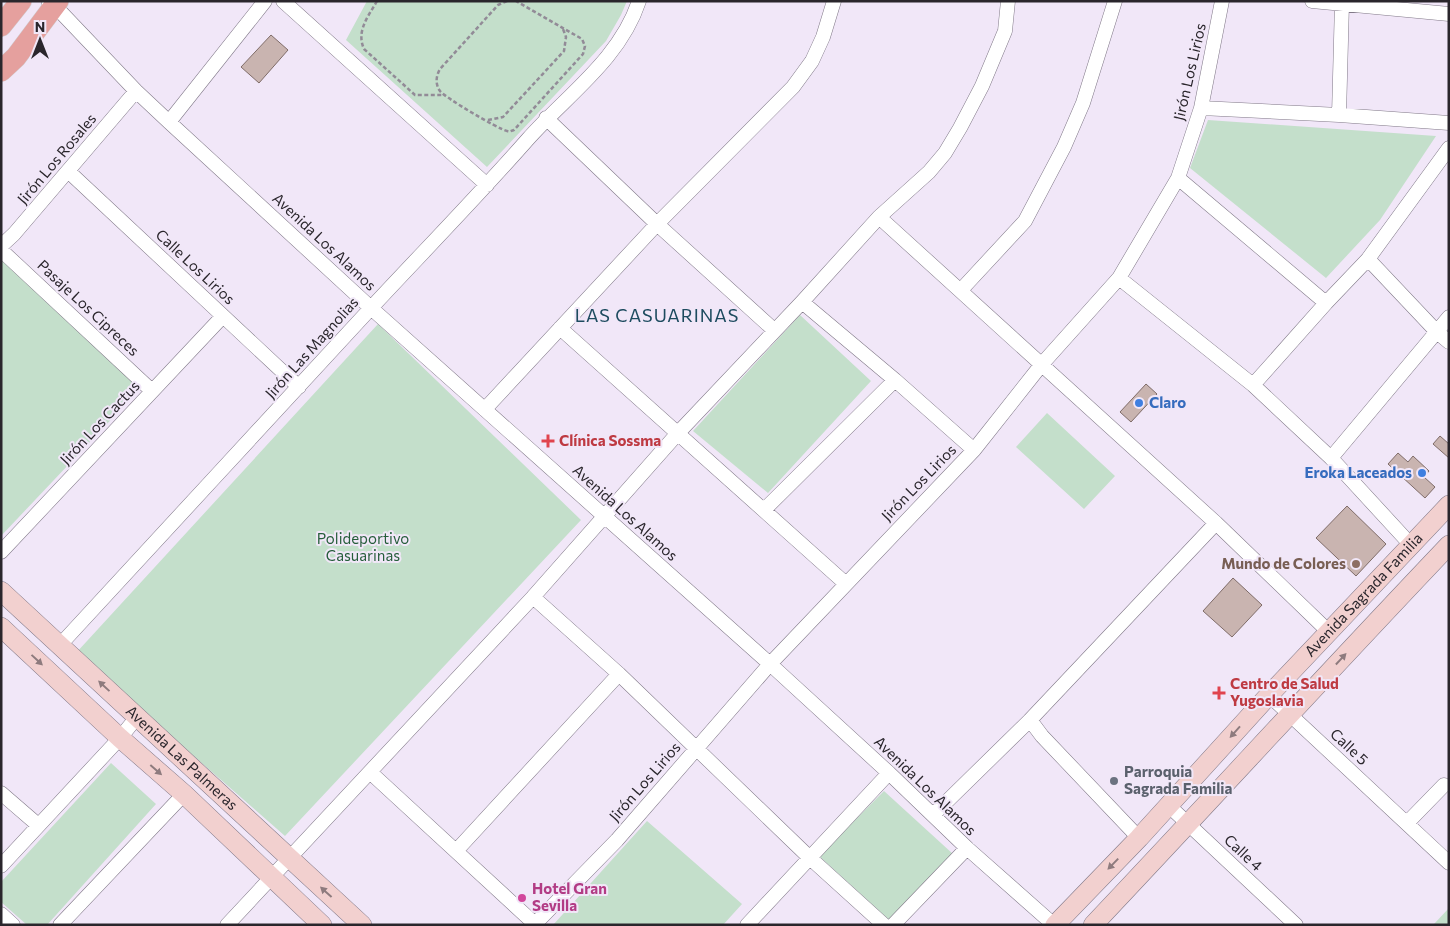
<svg xmlns="http://www.w3.org/2000/svg" width="1450" height="926" viewBox="0 0 1450 926" font-family="Commissioner,sans-serif">
<style>
.green{fill:#c4dfcb}
.building{fill:#c9b4b0;stroke:#7f6c68}
.lines{fill:none;stroke-linecap:round;stroke-linejoin:round}
.street-casing{stroke:#817988;stroke-width:15}
.secondary-casing{stroke:#817988;stroke-width:20}
.primary-casing{stroke:#d0cfd1;stroke-width:22}
.path{stroke:#928b97;stroke-width:2.5;stroke-dasharray:4 2.5;stroke-linecap:butt}
.street{stroke:#fff;stroke-width:14}
.secondary{stroke:#f2d0cf;stroke-width:19}
.primary{stroke:#e5a09e;stroke-width:21}
.oneway{fill:#8e7b7e}
.shop-dot{fill:#3f7fe0;stroke:#f1e7f8;stroke-width:2}
.health-dot{fill:#e0444e;stroke:#f1e7f8;stroke-width:2}
.education-dot{fill:#8d6e63;stroke:#f1e7f8;stroke-width:2}
.worship-dot{fill:#6b7280;stroke:#f1e7f8;stroke-width:2}
.hotel-dot{fill:#d1479c;stroke:#f1e7f8;stroke-width:2}
.labels{text-anchor:middle;stroke-width:4;stroke-linejoin:round;paint-order:stroke}
.street-label{font-size:15px;fill:#2a262c;stroke:#f1e7f8}
.shop-label{font-size:15px;font-weight:bold;fill:#366cbe;stroke:#f1e7f8;text-anchor:start}
.health-label{font-size:15px;font-weight:bold;fill:#be3a42;stroke:#f1e7f8;text-anchor:start}
.park-label{font-size:15px;fill:#265e3b;stroke:#f1e7f8}
.education-label{font-size:15px;font-weight:bold;fill:#785e54;stroke:#f1e7f8;text-anchor:end}
.worship-label{font-size:15px;font-weight:bold;fill:#5b616d;stroke:#f1e7f8;text-anchor:start}
.hotel-label{font-size:15px;font-weight:bold;fill:#b23c85;stroke:#f1e7f8;text-anchor:start}
.quarter-label{font-size:18px;letter-spacing:1px;fill:#1d4b5f;stroke:#f1e7f8}
</style>
<rect width="100%" height="100%" fill="#f1e7f8"/>
<path class="green" d="M367 1H627L621 15 606 41 487 167 346 40Z
M1208 120 1436 136 1380 220 1326 278 1190 168Z
M1 259 140 389 1 536Z
M800 315 871 381 768 493 693 431Z
M378 324 581 520 285 836 76 653Z
M1047 413 1115 476 1084 509 1016 447Z
M111 763 156 804 47 925H27L1 902V882Z
M884 791 953 854 890 921 819 856Z
M647 821 742 904 723 925H553Z
M1449 908V925H1435L1434 924Z"/>
<path class="building" d="M271 35 288 50 259 83 241 67Z
M1146 384 1157 394 1131 422 1120 412Z
M1440 436 1449 444V458L1433 444Z
M1398 453 1408 462 1413 456 1429 471 1424 477 1435 487 1425 498 1388 464Z
M1347 506 1386 544 1356 576 1316 538Z
M1233 578 1262 605 1232 637 1203 611Z"/>
<g class="lines">
<g class="street-casing">
<path id="street" d="M283 1 487 185
M1312 1 1449 14
M49 3 55 6 136 91 169 122 371 308 770 664 889 773 967 848 1054 925
M1201 108 1339 115 1449 123
M1339 115 1342 3
M546 118 657 224 774 330
M169 122 265 1
M68 171 299 387
M1178 178 1326 303
M879 217 1216 523 1329 632
M1 246 14 234 136 91
M1 250 152 391
M1368 259 1437 332 1449 342
M1119 278 1253 385 1331 458 1411 545
M961 290 1025 221 1064 147 1083 103 1115 1
M802 302 895 380 974 450
M560 328 845 583
M1253 385 1326 303 1368 259 1449 148
M485 409 657 224 793 87 812 61 823 37 834 1
M1331 458 1449 317
M764 510 895 380
M1 552 223 316
M533 597 619 674 810 858 884 925
M60 645C164 533 267 420 371 308 423 252 477 197 528 139 567 95 620 59 639 1
M1269 695 1449 863
M371 773 536 925
M1 793 38 825
M1168 805 1296 925
M933 815 1030 720
M1407 823 1444 785
M1139 838 1042 736 1030 720 1216 523
M456 851 619 674
M1 866 120 738 137 717
M1 914 13 925
M60 925 184 794
M227 925 533 597 678 433 802 302 879 217 929 172 945 153 960 128 982 86 1005 31 1008 1
M534 925 617 840 770 664 974 450 1042 364 1119 278 1178 178 1201 108 1222 1
M747 925 889 773
M893 925 967 848"/>
</g>
<g class="secondary-casing">
<g id="secondary">
<path id="s1" d="M1 591 362 925"/>
<path d="M1 627 120 738 184 794 322 925"/>
<path id="s2" d="M1055 925 1139 838 1269 695 1449 505"/>
<path d="M1093 925C1212 799 1329 671 1449 545"/>
</g>
</g>
<g class="primary-casing">
<path id="primary" d="M1 26 21 1
M1 71 16 57 58 1"/>
</g>
<path class="path" d="M377 1C368 17 356 31 364 49L415 95H443
M507 1 498 5 440 69C436 76 435 84 440 91 444 97 498 129 507 131 511 132 510 131 514 130L583 54 585 46 582 39 516 1
M488 120 503 117 564 51 566 37 563 29"/>
<use href="#street" class="street"/>
<use href="#secondary" class="secondary"/>
<use href="#primary" class="primary"/>
</g>
<defs><path id="oneway-solid" d="M-6-.8H1V-3.2L6.5 0L1 3.2V.8H-6Z" transform="scale(1.25)"/></defs>
<g class="oneway">
<use href="#oneway-solid" transform="translate(1341 659) rotate(-47)"/>
<use href="#oneway-solid" transform="translate(37 660) rotate(43)"/>
<use href="#oneway-solid" transform="translate(104 686) rotate(-137)"/>
<use href="#oneway-solid" transform="translate(1235 732) rotate(132)"/>
<use href="#oneway-solid" transform="translate(156 770) rotate(41)"/>
<use href="#oneway-solid" transform="translate(1113 864) rotate(134)"/>
<use href="#oneway-solid" transform="translate(326 892) rotate(-138)"/>
</g>
<g class="shop-dot">
<circle cx="1139" cy="403" r="5"/>
<circle cx="1422" cy="473" r="5"/>
</g>
<g class="health-dot">
<path d="M545.5 433.5h5v5h5v5h-5v5h-5v-5h-5v-5h5z"/>
<path d="M1216.5 685.5h5v5h5v5h-5v5h-5v-5h-5v-5h5z"/>
</g>
<circle class="education-dot" cx="1356" cy="564" r="5"/>
<circle class="worship-dot" cx="1114" cy="781" r="5"/>
<circle class="hotel-dot" cx="522" cy="898" r="5"/>
<g class="labels">
<g class="street-label">
<text transform="translate(1190 72) rotate(-77)" y="5">Jirón Los Lirios</text>
<text transform="translate(57 159) rotate(-50)" y="5">Jirón Los Rosales</text>
<text transform="translate(324 242) rotate(43)" y="5">Avenida Los Alamos</text>
<text transform="translate(195 267) rotate(43)" y="5">Calle Los Lirios</text>
<text transform="translate(88 308) rotate(43)" y="5">Pasaje Los Cipreces</text>
<text transform="translate(312 348) rotate(-48)" y="5">Jirón Las Magnolias</text>
<text transform="translate(100 423) rotate(-47)" y="5">Jirón Los Cactus</text>
<text transform="translate(919 483) rotate(-46)" y="5">Jirón Los Lirios</text>
<text transform="translate(625 513) rotate(42)" y="5">Avenida Los Alamos</text>
<text dy="5" stroke="none"><textPath href="#s2" startOffset="452">Avenida Sagrada Familia</textPath></text>
<text transform="translate(1349 747) rotate(43)" y="5">Calle 5</text>
<text dy="5" stroke="none"><textPath href="#s1" startOffset="246">Avenida Las Palmeras</textPath></text>
<text transform="translate(645 782) rotate(-49)" y="5">Jirón Los Lirios</text>
<text transform="translate(925 786) rotate(44)" y="5">Avenida Los Alamos</text>
<text transform="translate(1243 853) rotate(43)" y="5">Calle 4</text>
</g>
<g class="shop-label">
<text x="1149" y="408">Claro</text>
<text x="1412" y="478" text-anchor="end">Eroka Laceados</text>
</g>
<g class="health-label">
<text x="559" y="446">Clínica Sossma</text>
<text x="1230" y="689">Centro de Salud<tspan x="1230" dy="17">Yugoslavia</tspan></text>
</g>
<g class="park-label">
<text x="363" y="544">Polideportivo<tspan x="363" dy="17">Casuarinas</tspan></text>
</g>
<g class="education-label">
<text x="1346" y="569">Mundo de Colores</text>
</g>
<g class="worship-label">
<text x="1124" y="777">Parroquia<tspan x="1124" dy="17">Sagrada Familia</tspan></text>
</g>
<g class="hotel-label">
<text x="532" y="894">Hotel Gran<tspan x="532" dy="17">Sevilla</tspan></text>
</g>
<g class="quarter-label">
<text x="657" y="322">LAS CASUARINAS</text>
</g>
</g>
<rect width="1450" height="926" fill="none" stroke="#2a262c" stroke-width="5"/>
<g transform="translate(40 40)" stroke="#f1e7f8" stroke-width="4" paint-order="stroke">
<path d="M0-4L9 19L0 12L-9 19Z" fill="#2a262c"/>
<text y="-8" font-size="14" font-weight="bold" text-anchor="middle" fill="#2a262c">N</text>
</g>
</svg>
